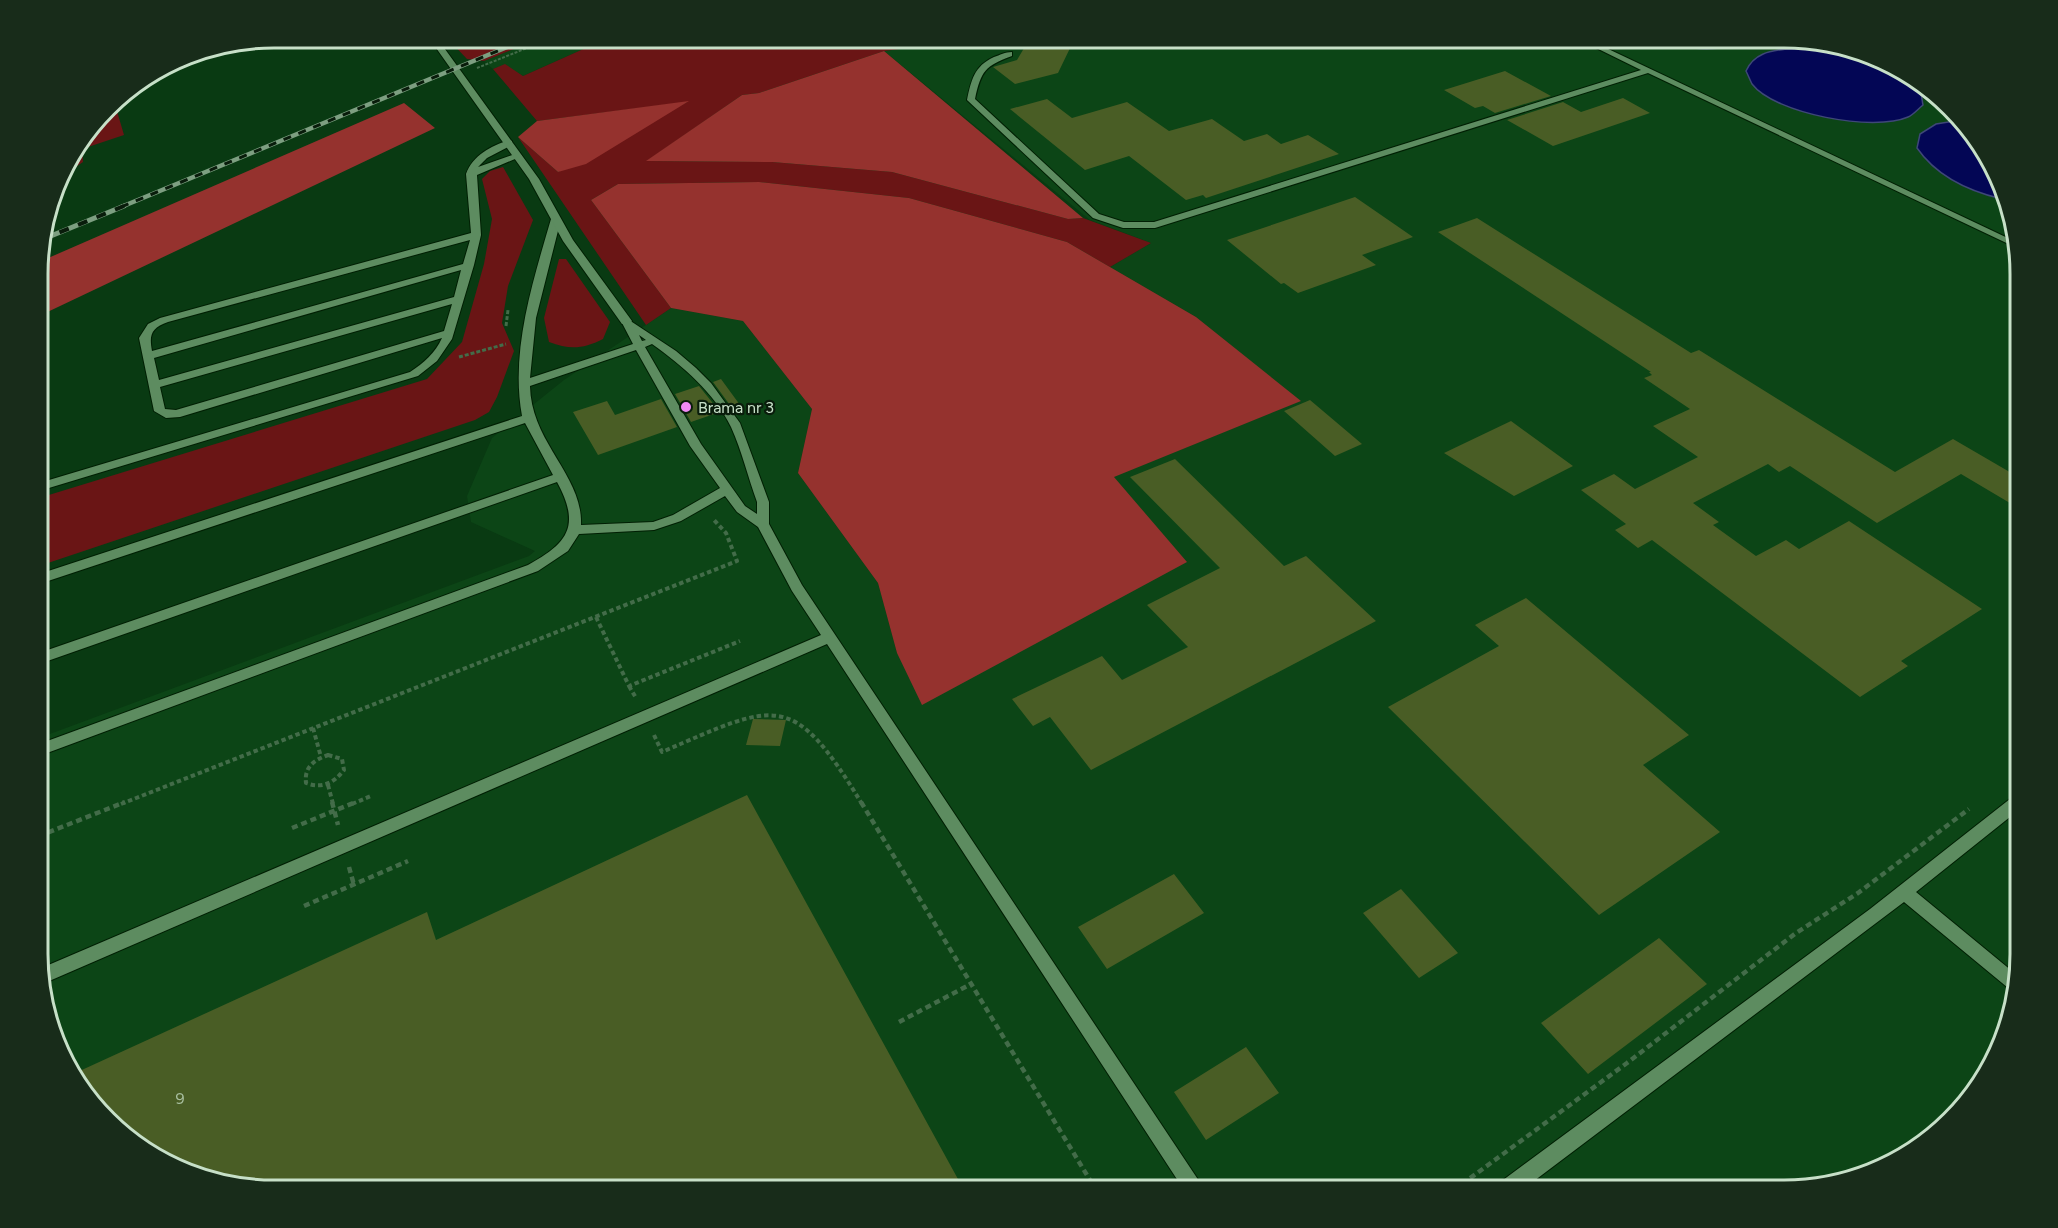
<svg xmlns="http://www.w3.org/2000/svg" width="2058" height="1228" viewBox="0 0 2058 1228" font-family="Figtree,sans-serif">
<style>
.built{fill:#0c4516}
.green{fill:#6a1515}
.forest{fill:#95322e}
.water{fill:#030655;stroke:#3e4778;stroke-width:1.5}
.building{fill:#495d25}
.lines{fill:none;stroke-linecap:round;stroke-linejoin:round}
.lane-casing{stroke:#001f03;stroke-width:2}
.street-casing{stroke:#001f03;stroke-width:2}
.path-far3{stroke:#436c49;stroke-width:2;stroke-dasharray:3 1.5;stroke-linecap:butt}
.path-far2{stroke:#436c49;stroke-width:3;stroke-dasharray:4 2;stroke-linecap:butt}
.path-far1{stroke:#436c49;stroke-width:4;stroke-dasharray:4.5 3;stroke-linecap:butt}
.path{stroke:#436c49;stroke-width:4.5;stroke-dasharray:6 4;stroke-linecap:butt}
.lane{fill:#5d8c60;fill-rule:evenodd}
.street{fill:#5d8c60;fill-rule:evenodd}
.rail-far1-casing{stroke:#7d9f81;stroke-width:4.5}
.rail-casing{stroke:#7d9f81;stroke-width:5}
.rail-far1{stroke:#091c0b;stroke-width:3;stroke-dasharray:8;stroke-linecap:butt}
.rail{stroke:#091c0b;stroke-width:4;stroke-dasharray:10;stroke-linecap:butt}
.poi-dot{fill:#f18af5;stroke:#091c0b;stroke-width:2}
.labels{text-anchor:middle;stroke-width:4.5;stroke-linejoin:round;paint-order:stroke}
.poi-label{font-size:16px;fill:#c7e0c8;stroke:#091c0b;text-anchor:start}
.near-number-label{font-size:16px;fill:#a8bf9f}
.rim{fill:none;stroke:#c7e0c8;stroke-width:3}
</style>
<rect width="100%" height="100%" fill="#093a12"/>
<path class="built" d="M541 38H608L523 76 505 65 493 69 484 61Z
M906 38H1784L1845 46 1902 69 1951 107 1989 156 2020 259V969L1989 1072 1951 1121 1902 1159 1799 1190H274L213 1182 156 1159 77 1085 39 984V738L529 556 535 551 471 522 467 496 492 438 564 380 671 308 743 321 812 409 798 473 878 583 897 653 1186 562 1113 477 1300 401 1196 317 1110 267 1151 243 1090 220 884 51 915 47Z"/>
<path class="green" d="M447 38H541L484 61 467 59Z
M608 38H906L916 47 884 51 759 93 742 95 647 161 772 162 892 172 1068 219 1083 218 1151 243 1110 267 1067 242 909 198 759 182 618 184 591 200 671 308 646 325 518 137 558 172 687 102 537 121 493 69 505 64 523 76Z
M114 101 124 135 82 149 83 162 59 178 62 169Z
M503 167 533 220 508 286 502 323 514 351 497 397 489 412 475 420 39 566V498L427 379 462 342 484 264 492 219 482 179 490 171Z
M559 259H566L610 322 603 339C583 349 570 350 549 342L544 318Z"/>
<path class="forest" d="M884 51 1083 218 1068 219 892 172 772 162 646 161 742 95 759 93Z
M689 101 586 164 558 172 518 137 537 121Z
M404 103 435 128 39 316V262Z
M759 182 909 198 1067 242 1196 317 1301 401 1114 477 1187 562 922 705 897 653 878 583 798 473 812 409 743 321 671 308 591 200 618 184Z"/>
<path class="water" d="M1643 38H1754C1727 55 1672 49 1643 38Z
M1793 48C1824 50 1906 60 1920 91 1922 95 1922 101 1923 105 1918 109 1913 115 1908 117 1874 132 1775 114 1752 84 1750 80 1748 75 1746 71 1755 51 1773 51 1793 48Z
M1961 120 1989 156 2002 199C1968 191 1937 177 1917 148L1920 134 1936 124Z"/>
<path class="building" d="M1030 38 1073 42 1058 73 1015 84 993 67 1017 60Z
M1505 71 1551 96 1495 113 1483 106 1475 108 1444 90Z
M1623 98 1650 113 1553 146 1507 120 1563 102 1581 112Z
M1047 99 1072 118 1127 102 1169 131 1212 119 1244 141 1267 134 1281 144 1308 135 1339 154 1206 198 1203 195 1186 200 1129 156 1085 170 1010 109Z
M1355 197 1413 237 1362 255 1376 265 1298 293 1284 283 1281 284 1227 240Z
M1477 218 1691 353 1699 350 1895 472 1953 439 2020 478V509L1961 474 1877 523 1790 466 1779 472 1768 464 1693 503 1719 522 1713 525 1756 556 1786 540 1799 549 1849 521 1982 609 1901 661 1908 666 1860 697 1652 540 1638 548 1615 530 1626 524 1581 490 1614 474 1635 489 1698 457 1653 426 1690 409 1644 378 1652 375 1649 372H1651L1438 232Z
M721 379 740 405 732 408 713 382Z
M699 386 720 412 691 422 675 394Z
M661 399 677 427 598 455 573 412 607 401 615 415Z
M1310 400 1362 444 1335 456 1284 411Z
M1511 421 1573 466 1514 496 1444 453Z
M1175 459 1284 566 1306 556 1376 621 1091 770 1050 717 1033 726 1012 699 1102 656 1122 680 1188 647 1147 605 1220 568 1130 477Z
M1526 598 1689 735 1643 765 1720 832 1599 915 1388 707 1499 646 1475 625Z
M753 719 786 720 780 746 746 745Z
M747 795 964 1190H274L213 1182 156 1159 77 1085 73 1074 427 912 436 940Z
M1174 874 1204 913 1107 969 1078 927Z
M1401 889 1458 953 1419 978 1363 913Z
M1659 938 1707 984 1588 1074 1541 1023Z
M1246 1047 1279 1093 1206 1140 1174 1092Z"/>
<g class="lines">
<g class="lane-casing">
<path id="lane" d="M1576 38H1585L2014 241 2017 248 1648 73 1155 228H1123L1093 218 967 100C971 81 974 66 994 57 1000 55 1005 52 1012 52V56C985 66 981 71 975 99L1099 214 1124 222H1154L1641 70Z
M509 140 512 141V145L487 158 478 167 518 153 522 156 477 175 481 235 474 265 452 339 437 361 418 376 39 491V483L410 372C424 363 435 353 442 338L180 417 166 418 154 411 139 338 148 324 160 318 471 233 466 174C473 155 491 146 509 140ZM470 240 463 264 152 351C149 335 151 328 168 322ZM461 270 454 297 159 380 154 358ZM452 304 444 331 176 410 165 409 160 387Z
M556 216 561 219 536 318 530 378 633 344 621 321 626 318 676 351 696 368 711 383 740 423 769 502V524L802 585 1205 1190H1184L827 644 40 985 39 969 821 635 792 591 758 527 737 512 725 496 681 521 654 530 579 534 568 551 538 571 39 756V744L528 565C568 543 581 526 557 482L39 664V653L553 475 525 423 39 584V574L522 416C510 351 533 281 551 219ZM639 335 646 340 642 341ZM652 344C682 365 715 394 731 427 742 451 748 478 757 502V514L745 506 701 444 645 347ZM636 350 690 446 720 488 673 515 653 522 581 525C583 475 531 443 530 386Z
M2020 794V809L1916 892 2018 976 2013 992 1904 902 1522 1190H1496L1499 1183 1870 909 2015 795Z"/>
</g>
<g class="street-casing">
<path id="street" d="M429 38H437L539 179 573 240 632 321 630 324H622L563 241 529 179Z"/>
</g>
<path class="path-far3" d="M477 68 552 38"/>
<path class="path-far2" d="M506 326 508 310
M459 357 506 344"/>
<path class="path-far1" d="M596 617 629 686 740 641
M629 686 636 698
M313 728 321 757
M654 735 662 752C776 703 792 688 862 804
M328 755 342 759 344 770C334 783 322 789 306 783 304 767 314 760 328 755Z
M328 785 333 804
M121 804 737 561 726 533 714 520
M352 804 371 796"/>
<path class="path" d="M332 802 338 825
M861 802 1096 1190
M292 828 356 802
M39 836 125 802
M349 867 354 885
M304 906 408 861
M899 1022 971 984
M1454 1190 1627 1063 1796 933 1858 893 1969 809"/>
<use href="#lane" class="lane"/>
<use href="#street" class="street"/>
<g class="rail-far1-casing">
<path id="rail-far1" d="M121 207 529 38"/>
</g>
<g class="rail-casing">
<path id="rail" d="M41 240 124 206"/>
</g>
<use href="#rail-far1" class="rail-far1"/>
<use href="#rail" class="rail"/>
</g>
<circle class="poi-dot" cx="686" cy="407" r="6"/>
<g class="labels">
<g class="poi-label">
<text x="698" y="413">Brama nr 3</text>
</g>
<g class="near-number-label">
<text x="180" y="1104">9</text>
</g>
</g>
<path d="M0 0H2058V1228H0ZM274 48H1784A226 226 0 0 1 2010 274V954A226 226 0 0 1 1784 1180H274A226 226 0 0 1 48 954V274A226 226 0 0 1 274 48Z" fill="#182c1a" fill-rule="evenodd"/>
<path class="rim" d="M274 48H1784A226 226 0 0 1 2010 274V954A226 226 0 0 1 1784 1180H274A226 226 0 0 1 48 954V274A226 226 0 0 1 274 48Z"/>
</svg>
